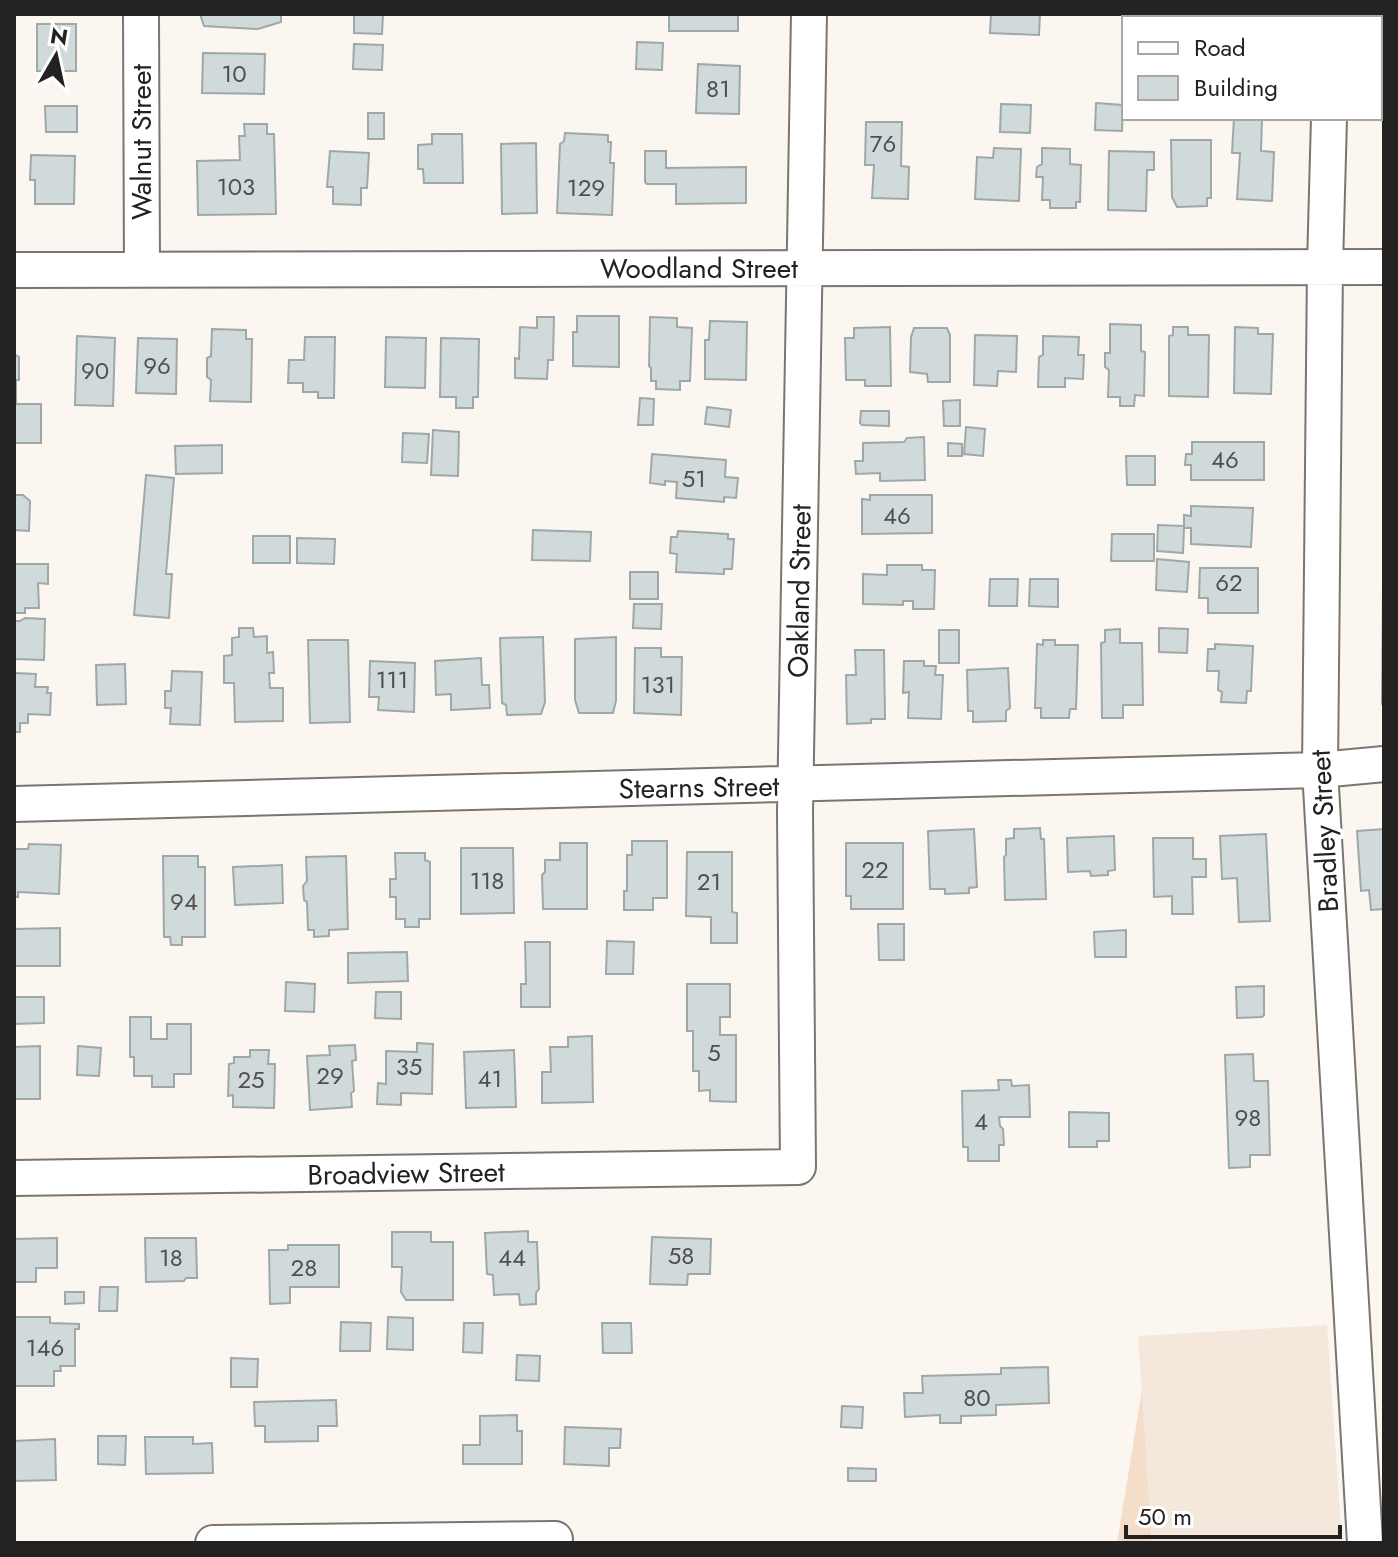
<svg xmlns="http://www.w3.org/2000/svg" width="1398" height="1557" viewBox="0 0 1398 1557" font-family="Jost,sans-serif">
<style>
.built{fill:#f4e8dd}
.green{fill:#f4dec9}
.building{fill:#d1dadb;stroke:#9fa8a9;stroke-width:2}
.lines{fill:none;stroke-linecap:round;stroke-linejoin:round}
.minor-casing{stroke:#7b7570;stroke-width:38}
.minor{stroke:#fff;stroke-width:34}
.labels{text-anchor:middle;stroke-width:8;stroke-linejoin:round;paint-order:stroke}
.number-label{font-size:24px;fill:#4f504f}
.street-label{font-size:28px;fill:#242220;stroke:#fff}
</style>
<rect width="100%" height="100%" fill="#fcf6f0"/>
<path class="built" d="M1327 1325 1342 1543H1152L1138 1336Z"/>
<path class="green" d="M1142 1390 1152 1543H1117Z"/>
<path class="building" d="M200 14H281V22L258 29 204 26Z
M354 14H383L382 34 354 33Z
M669 14H738V31H669Z
M991 14H1040L1039 35 990 33Z
M37 24H76V71H37Z
M637 42 663 43 662 70 636 69Z
M354 44 383 45 382 70 353 69Z
M203 53 265 54 264 94 202 93Z
M698 64 740 66 739 114 696 113Z
M1096 103 1123 105 1122 131 1095 130Z
M1001 104 1031 105 1030 133 1000 132Z
M45 106H77V132H46Z
M368 113H384V139H368Z
M1234 118H1262L1261 151 1274 152 1272 201 1237 199 1240 153H1232Z
M866 122H902L901 166 909 167 908 199 872 198 874 165H865Z
M244 124H267V134H274L276 214 198 215 197 161 240 160 239 136H245Z
M565 133 608 135V142H611L610 163H614L612 215 557 213 560 144 564 141Z
M432 134H462L463 183H424L423 169H418V145L432 144Z
M1171 140H1211V198H1207V206L1177 207 1172 197Z
M536 143 537 213 502 214 501 144Z
M994 148 1021 149 1019 201 975 199 977 157 993 158Z
M1042 148 1070 149V164L1081 165 1080 202H1076V208H1050V200H1042L1043 177H1036L1037 167 1042 164Z
M330 151 369 153 367 188H361V205L333 204V187H327Z
M645 151H666V168L746 167V203L676 204V184H647L645 182Z
M1109 151 1154 152V170H1147L1146 211 1108 210Z
M31 155 75 156 74 204H35V180H30Z
M577 316H619V367L573 366V332H577Z
M537 317H554L553 360H548L547 379 515 378V358L519 359 520 327 537 328Z
M650 317 677 318V327L692 328 690 381H680V390L656 389V381H651V368L649 366Z
M710 321 747 322 746 380 705 379V340H709Z
M1110 324 1141 325V351L1145 352 1144 396 1135 395 1134 406H1120V397H1108L1109 370 1105 367V353H1110Z
M890 327 891 386H865V380H846L845 338H854V328Z
M1173 327H1188V335H1209L1208 397 1169 396V336L1173 335Z
M1235 327 1258 328V334H1273L1271 394 1234 393Z
M914 328H947L950 335V382H928L927 374 910 372 911 337Z
M212 329 246 330V339H252L251 402 210 401 211 380 207 377V358L211 356Z
M14 330V354L19 357V380H16V404H41V443H14Z
M975 335 1017 336 1016 372 998 371 997 386 974 385Z
M77 336 115 338 113 406 75 405Z
M1043 336 1079 337 1078 355H1084L1083 379 1065 378V387H1038L1039 357 1043 355Z
M305 337H335L334 398H318V392H303V383H288L289 360H304Z
M386 337 426 338 425 388 385 387Z
M138 338 177 339 176 394 136 393Z
M441 338 479 339 478 397H473V408H456V397H440Z
M640 398 654 399 653 425H638Z
M960 400V426H944L943 401Z
M707 407 731 410 729 427 705 424Z
M861 411H889V426L862 425 860 423Z
M966 427 985 429 983 456 964 454Z
M433 430 459 432 458 476 431 475Z
M403 433 429 434 427 463 402 462Z
M924 437 925 480 880 481V473L856 474 855 461H863V443L904 442 907 438Z
M1192 442H1264V480H1191V465H1185L1186 454H1192Z
M948 443 962 444V456H948Z
M222 445V473L176 474 175 446Z
M652 454 726 460 725 477 738 478 736 498 724 497V502L676 498 677 482 665 481V485L650 483Z
M1126 456H1155V485H1127Z
M146 475 174 478 166 574H172L169 618 134 615Z
M14 495H23L30 501 29 531 14 530Z
M870 495H932V533L862 534V499L870 500Z
M1191 506 1253 508 1251 547 1191 544V528H1184L1183 553 1157 551 1158 525 1184 526V515L1191 516Z
M533 530 591 532 590 561 532 560Z
M678 531 728 534V539H734L732 569H724V574L676 572 677 554 670 553 671 537H677Z
M1112 534H1154V561H1111Z
M253 536H290V563H253Z
M297 538 335 539 334 564 297 563Z
M1157 559 1189 562 1187 592 1156 590Z
M14 564H48V584L38 583 39 608H25V613H14Z
M887 565H922V570H935L934 609H913V601H903V605L863 604V574L887 575Z
M1200 568H1258V613H1208V598H1199Z
M630 572H658V599H630Z
M990 579H1018L1017 606H989Z
M1030 579H1058V607L1029 606Z
M1383 584H1384V705L1382 704Z
M634 604H662L661 629 633 628Z
M25 618 45 619 44 660 14 659V621H20Z
M239 628H253L254 637 267 636V653L273 652 274 673H269L270 688H283V721L235 722 234 683H224V656L232 655V638L239 637Z
M1159 628 1188 629 1187 653 1159 652Z
M1120 629V643H1142L1143 705H1123V718H1102L1101 643 1105 642V630Z
M939 630H959V663H939Z
M543 637 545 702 541 714 507 715 506 705 502 703 500 638Z
M616 637V701L613 713H579L575 700V639Z
M308 640H348L350 722 310 723Z
M1043 640H1055V645H1078L1076 709H1070L1069 718H1041V708H1035L1037 644 1043 645Z
M1215 644 1253 646 1251 691H1247L1246 703 1221 702 1222 692 1218 690 1219 671H1207L1208 649H1215Z
M635 648H661V657H682L681 715 634 713Z
M855 650H884L885 719H871V723L847 724 846 675H856Z
M481 658 482 685H489L490 708 451 710V694L436 695 435 661Z
M370 661 415 663 414 712 378 710 379 697H369Z
M904 661H924V666H936L935 675H943L941 719 908 718 909 692 903 693Z
M125 664 126 704 97 705 96 665Z
M1008 668 1010 708 1006 711V721L973 722V711H968L967 670Z
M172 671 202 672 200 725 170 724 171 708H165V691H171Z
M14 673 36 674 35 687H48L47 693H51L50 715 28 714V723H20V732H14Z
M1040 828 1041 839H1044L1046 899 1005 900 1004 857 1006 855V839L1014 838V829Z
M974 829 977 887 969 888V893L945 894V889H930L928 831Z
M1384 829V909L1371 910 1369 890 1361 891 1357 831Z
M1266 834 1270 921 1239 922 1237 878 1222 879 1220 836Z
M1114 836 1115 870 1108 871V875L1091 876 1090 871 1068 872 1067 838Z
M1153 838H1193V859H1206V877H1192L1193 914H1172V896L1154 897Z
M632 841H667V898H653V910H624V891H627V855H632Z
M560 843H587V909H543L542 875 545 872V860H560Z
M846 843H903V909H851V896H846Z
M29 844 61 845 59 894 18 892V897H14V849H28Z
M461 848H513L514 913 461 914Z
M687 852H732V912L737 913V943H711V917L686 916Z
M395 853H425V860L430 862V919H419V927H405V919H396V897H390V879H396Z
M163 856H198V867H205V937H182V945H171L170 937H164Z
M346 856 348 929 329 930V936L314 937V930H308L307 902 304 900 303 886 307 881 306 857Z
M282 865 283 903 235 905 233 867Z
M878 924H904V960H879Z
M60 928V966H14V929Z
M1126 930V957H1095L1094 932Z
M607 941 634 942 633 974H606Z
M525 942H550V1007H521V984H526Z
M407 952 408 981 348 983V953Z
M286 982 315 984 314 1012 285 1011Z
M687 984H730V1017H720V1035H736V1102L710 1101V1090L699 1091V1071H693V1031H687Z
M1264 986V1015L1262 1017 1237 1018 1236 987Z
M376 992H401V1019L375 1018Z
M14 997H44V1023L14 1024Z
M130 1017H151V1039H167V1024H191V1074H174V1087H152V1076H134V1057H130Z
M592 1036 593 1102 542 1103V1072H551L550 1047H568V1037Z
M417 1043 433 1044 432 1094 401 1093V1105L377 1104 378 1083 386 1084V1051L417 1052Z
M355 1045 356 1060 352 1061 354 1091 351 1093 352 1107 310 1110 307 1056 330 1055 329 1046Z
M40 1046V1099H14V1047Z
M78 1046 101 1048 99 1076 77 1075Z
M250 1050H269L268 1064H275L274 1108 233 1107V1095L228 1096 229 1064 234 1063V1057H250Z
M514 1050 516 1107 466 1108 464 1052Z
M1253 1054 1254 1081H1268L1270 1155H1250V1167L1229 1168 1225 1055Z
M998 1080H1011L1012 1086 1029 1085 1030 1117H999L1000 1126 1003 1129 1004 1145H999V1161H968V1147H963L962 1091 999 1090Z
M1069 1112 1109 1113V1141H1097V1147H1069Z
M528 1231V1242H537L539 1289 536 1293V1304L520 1305 519 1294 494 1295 493 1275 487 1274 485 1233Z
M392 1232H431V1242H453V1300H406L401 1292 402 1267H392Z
M652 1237 711 1239 710 1274H688L687 1285 650 1284Z
M57 1238V1268H36V1282H14V1239Z
M145 1238H196L197 1278H186L184 1281 146 1282Z
M288 1245H339V1287H290V1303L270 1304 269 1250H288Z
M100 1287H118L117 1311H99Z
M65 1292H84V1303L65 1304Z
M14 1317H50V1323L79 1324V1329H75V1366H60L61 1371H54V1386H14Z
M388 1317 413 1318V1350L387 1349Z
M341 1322 371 1323 370 1351H340Z
M464 1323H483L482 1353 463 1352Z
M602 1323H631L632 1353H603Z
M517 1355 540 1356 539 1381 516 1380Z
M231 1358 258 1359 257 1387H231Z
M1048 1367 1049 1403 996 1405V1415L961 1416V1423H940V1415L905 1417 904 1393H923L922 1376 1001 1374V1368Z
M336 1400 337 1426H318V1441L265 1442V1426H255L254 1402Z
M842 1406 863 1407 862 1428 841 1427Z
M517 1415V1431H522V1464H463V1445H480V1416Z
M565 1427 621 1429 620 1448H609V1466L564 1464Z
M98 1436H126L125 1465 98 1464Z
M145 1437H193V1444L212 1443 213 1473 146 1474Z
M55 1439 56 1480 14 1481V1441Z
M848 1468 876 1469V1481H848Z"/>
<g class="lines">
<g class="minor-casing">
<path id="minor" d="M141 14 142 269
M1331 18V14
M1329 118 1325 266 1320 770 1365 1543
M14 270 1384 267
M14 804 1320 770 1384 764
M14 1178 798 1167 795 812 809 14
M213 1543 555 1539"/>
</g>
<use href="#minor" class="minor"/>
</g>
<g class="labels">
<g class="number-label">
<text x="234" y="82">10</text>
<text x="718" y="97">81</text>
<text x="883" y="152">76</text>
<text x="236" y="195">103</text>
<text x="586" y="196">129</text>
<text x="157" y="374">96</text>
<text x="95" y="379">90</text>
<text x="1225" y="468">46</text>
<text x="694" y="487">51</text>
<text x="897" y="524">46</text>
<text x="1229" y="591">62</text>
<text x="392" y="688">111</text>
<text x="658" y="693">131</text>
<text x="875" y="878">22</text>
<text x="487" y="889">118</text>
<text x="709" y="890">21</text>
<text x="184" y="910">94</text>
<text x="714" y="1061">5</text>
<text x="409" y="1075">35</text>
<text x="330" y="1084">29</text>
<text x="490" y="1087">41</text>
<text x="251" y="1088">25</text>
<text x="1248" y="1126">98</text>
<text x="981" y="1130">4</text>
<text x="681" y="1264">58</text>
<text x="171" y="1266">18</text>
<text x="512" y="1266">44</text>
<text x="304" y="1276">28</text>
<text x="45" y="1356">146</text>
<text x="977" y="1406">80</text>
</g>
<g class="street-label">
<text transform="translate(141 142) rotate(-90)" y="10">Walnut Street</text>
<text x="699" y="278">Woodland Street</text>
<text transform="translate(799 591) rotate(-89)" y="10">Oakland Street</text>
<text transform="translate(699 787) rotate(-1)" y="10">Stearns Street</text>
<text transform="translate(1324 831) rotate(-93)" y="10">Bradley Street</text>
<text transform="translate(406 1173) rotate(-1)" y="10">Broadview Street</text>
</g>
</g>
<rect width="1398" height="1557" fill="none" stroke="#242220" stroke-width="32"/>
<rect x="1122" y="16" width="260" height="104" fill="#ffffff" stroke="#a7a7a6" stroke-width="2"/>
<rect x="1138" y="42" width="40" height="12" fill="#ffffff" stroke="#a7a7a6" stroke-width="2"/>
<text x="1194" y="56" font-size="24" fill="#242220">Road</text>
<rect x="1138" y="76" width="40" height="24" fill="#d1dadb" stroke="#a7a7a6" stroke-width="2"/>
<text x="1194" y="96" font-size="24" fill="#242220">Building</text>
<g transform="translate(56 56) rotate(9)" stroke="#ffffff" stroke-width="6" paint-order="stroke">
<path d="M0-6L14 30L0 20L-14 30Z" fill="#242220"/>
<text y="-12" font-size="22" font-weight="bold" text-anchor="middle" fill="#242220">N</text>
</g>
<path d="M1126 1525v12h214v-12" fill="none" stroke="#242220" stroke-width="4"/>
<text x="1138" y="1525" font-size="24" fill="#242220" stroke="#ffffff" stroke-width="6" paint-order="stroke">50 m</text>
</svg>
